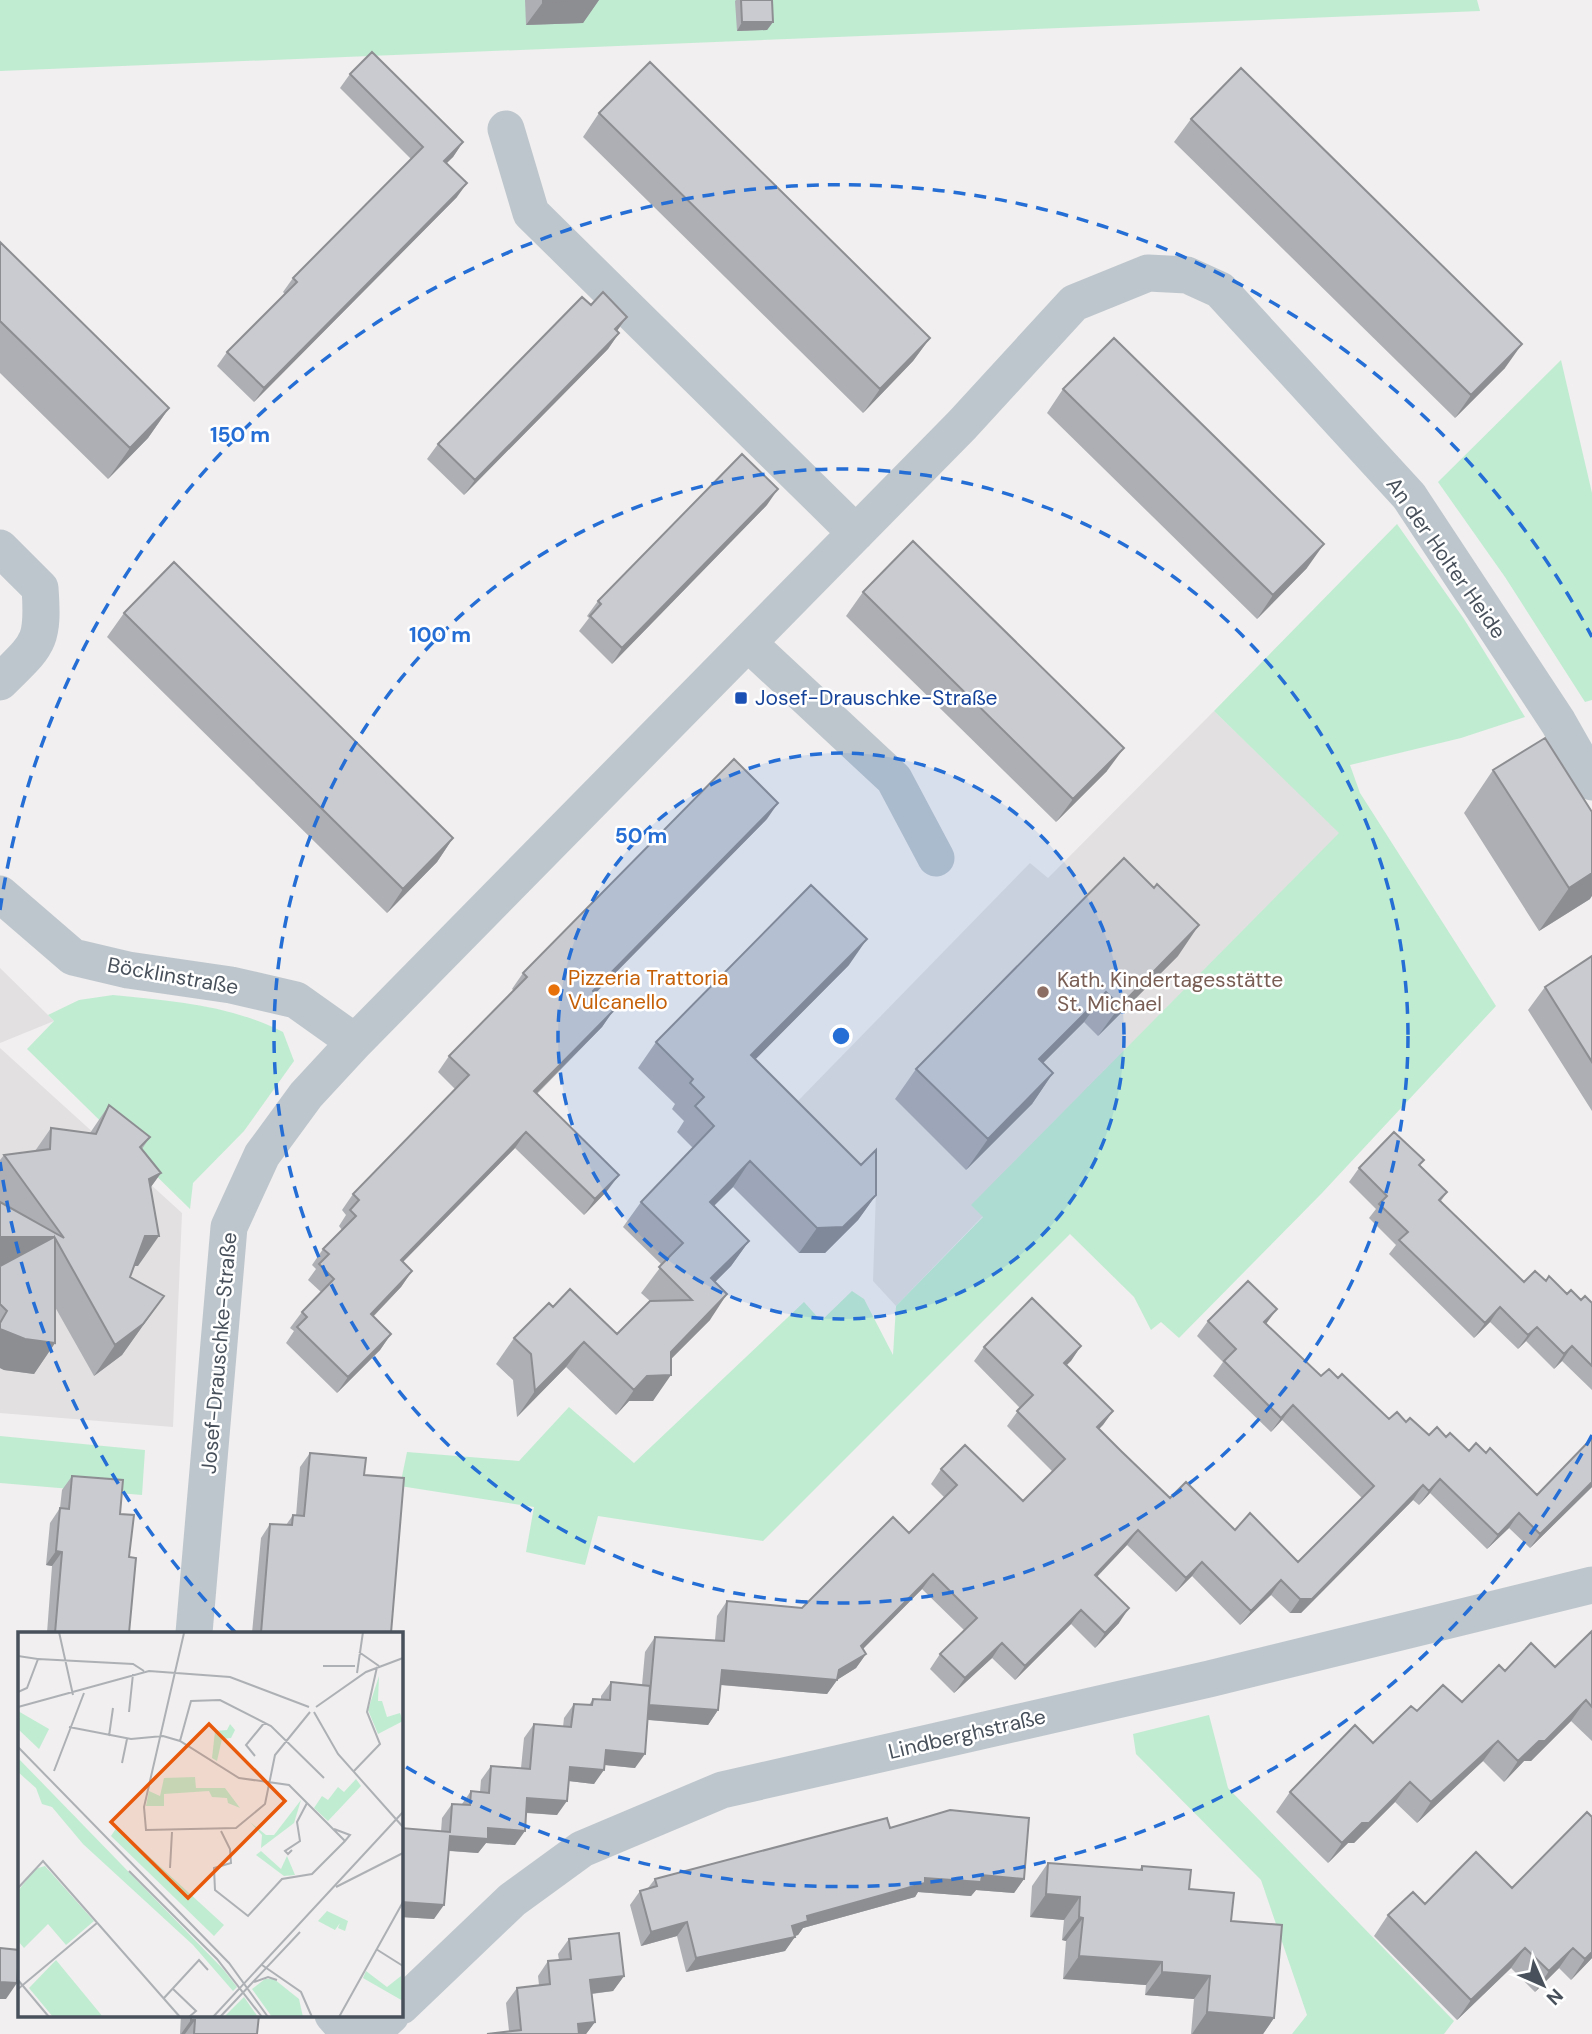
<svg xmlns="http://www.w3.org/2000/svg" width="1592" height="2034" viewBox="0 0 1592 2034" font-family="'DM Sans',sans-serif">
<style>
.education{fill:#e2e0e0}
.green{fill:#c0ecd2}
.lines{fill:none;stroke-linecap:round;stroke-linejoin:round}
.street{stroke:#bec6cd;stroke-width:37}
.wall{fill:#adafb4}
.shaded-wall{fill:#8d8e92}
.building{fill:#c9cbd1;stroke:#8d8e92;stroke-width:2}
.ring{fill:none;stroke:#246ed5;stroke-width:3.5;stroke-dasharray:12 9}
.transit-dot{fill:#1a4fb4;stroke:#fff;stroke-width:2.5}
.food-dot{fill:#e8710a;stroke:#fff;stroke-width:2.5}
.education-dot{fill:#8d6e63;stroke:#fff;stroke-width:2.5}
.labels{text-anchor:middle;stroke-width:5;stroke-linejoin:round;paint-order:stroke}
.street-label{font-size:21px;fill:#48515b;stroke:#fff}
.transit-label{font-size:21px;fill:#164399;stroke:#fff;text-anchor:start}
.food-label{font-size:21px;fill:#c56008;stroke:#fff;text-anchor:start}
.education-label{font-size:21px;fill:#785e54;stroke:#fff;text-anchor:start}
.inset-road{fill:none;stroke:#adb0b4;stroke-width:2}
.view{fill:#e8590c;fill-opacity:0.15;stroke:#e8590c;stroke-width:3.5}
.inset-edge{fill:none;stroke:#48515b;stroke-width:3.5}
.centre{fill:#246ed5;stroke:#fff;stroke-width:3.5}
.ring-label{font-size:21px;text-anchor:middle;font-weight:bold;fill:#246ed5;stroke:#fff;stroke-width:5;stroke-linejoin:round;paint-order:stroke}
</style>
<rect width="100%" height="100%" fill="#f1efef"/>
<path class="education" d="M1214 711 1340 833 972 1205 983 1216 896 1306 873 1281 876 1190 793 1106 1030 863 1048 878Z
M0 968 48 1015 54 1021 0 1043Z
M0 1048 182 1213 173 1427 0 1413Z"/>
<path class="green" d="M0 0H1477L1480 11 0 71Z
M1561 360 1592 493V700L1585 702 1505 577 1438 482Z
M1397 524 1464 619 1525 717 1461 738 1350 765 1360 793 1496 1006 1322 1193 1179 1338 1161 1322 1151 1330 1134 1297 1070 1234 763 1541 598 1516 585 1565 526 1552 534 1507 400 1486 407 1452 519 1461 569 1407 634 1463 804 1302 821 1321 852 1291 864 1299 893 1355 896 1306 983 1217 971 1205 1339 833 1214 711Z
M113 995C172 1001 230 1005 283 1032L294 1061 244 1131 193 1183 190 1209 27 1049 54 1021 48 1015 79 1000Z
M0 1436 145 1450 142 1495 0 1483Z
M1209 1715 1228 1788 1454 2021 1444 2034H1292L1307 2015 1261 1880 1136 1754 1133 1734Z"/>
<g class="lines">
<path class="street" d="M506 129 531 213 856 533
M0 548 40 588C44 644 38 644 0 682
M748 643 894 779 936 858
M0 894 73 957 128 970 231 985 296 1000 355 1042
M194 1633 229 1227 262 1155 306 1095 355 1042 962 425 1074 303 1148 273 1187 275 1220 290 1409 496 1558 722 1592 782
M401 2006 512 1900 582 1849 722 1790 1209 1679 1592 1585
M333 2015 350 2034
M371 2034 391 2015"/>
</g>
<path class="wall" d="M525 0H599L583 23 526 25Z
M736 0H772L773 22 767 30 737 31 735 1Z
M350 74 463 142 453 157 446 163 457 197 254 402 217 366 227 352 285 294 283 292 293 278 411 159 340 88Z
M599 113 930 338 913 361 863 413 583 137Z
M1191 119 1505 368 1455 418 1174 142Z
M0 242 169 408 148 438 108 479 0 373Z
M591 305 627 317 617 331 619 333 608 349 464 495 427 459 438 444Z
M1063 389 1307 568 1257 619 1047 413Z
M767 505 612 664 579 631 589 618 587 616 598 601Z
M863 592 1107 771 1056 822 846 616Z
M124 613 453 838 437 862 387 913 107 637Z
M1493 770 1590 899 1539 931 1464 813Z
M767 819 595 993 613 1011 602 1027 537 1094 607 1191 584 1215 515 1148 403 1262 412 1271 401 1287 373 1317 391 1334 380 1350 337 1393 286 1343 294 1331 290 1328 302 1312 321 1292 308 1280 316 1269 312 1265 323 1249 342 1230 339 1226 346 1215 342 1210 353 1194 455 1089 438 1072 449 1056 514 991 512 989 523 973Z
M1178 956 1098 1036 1084 1022 1043 1063 1053 1073 1032 1104 966 1170 895 1099 916 1069Z
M1592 956V1111L1528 1010 1545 987Z
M849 965 755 1059 876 1195 858 1220 825 1253H799L733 1187 714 1206 749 1241 731 1266 715 1282 710 1320 671 1359 653 1401H629L616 1415 566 1367 517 1417 513 1380 496 1364 514 1338 553 1307 617 1334 650 1301 641 1293 662 1265 623 1227 641 1202 693 1148 677 1132 684 1121 672 1109 675 1104 638 1068 656 1042Z
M109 1105 150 1137 142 1149 161 1173 151 1187 138 1266H134L130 1277 164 1296 122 1355 94 1376 55 1307V1343L34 1374 4 1370 0 1368V1160L4 1155 35 1151 51 1128 90 1133Z
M1420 1165 1447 1192 1441 1201 1524 1282 1546 1281 1567 1294 1581 1300 1592 1303V1390L1562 1361 1554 1369 1526 1341 1518 1349 1490 1322 1474 1338 1389 1254 1396 1245 1369 1218 1376 1209 1349 1182 1359 1168Z
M1208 1321 1266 1324 1321 1376 1338 1378 1389 1419 1406 1422 1429 1435 1446 1437 1469 1451 1486 1453 1537 1495 1592 1487 1530 1548 1509 1528 1487 1549 1430 1493 1419 1505 1413 1500 1301 1613H1290L1271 1595 1240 1625 1192 1576 1176 1592 1127 1545 1097 1577 1119 1623 1095 1648 1071 1624 1015 1680 992 1658 954 1693 930 1669 940 1654 964 1630 922 1589 863 1649 866 1654 856 1668 838 1679 827 1694 720 1685 718 1710 708 1725 648 1720 635 1768 604 1765 594 1784 569 1781 557 1815 526 1813 515 1845 486 1843 478 1853 449 1851 434 1919 401 1917V1828L441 1832 442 1818 452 1804H462L471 1791 480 1792 481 1780 491 1766 521 1768 524 1738 534 1724 563 1727 564 1718 574 1704 589 1705 593 1699H601V1696L611 1682 642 1685 645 1652 655 1637 715 1640 717 1616 727 1601 802 1608 909 1533 944 1497 931 1484 941 1469 1023 1501 1053 1472 1007 1426 1020 1408 974 1361 984 1347 1081 1346 1067 1365 1113 1411 1099 1429 1170 1498 1298 1562 1362 1498 1282 1420 1271 1432 1213 1376 1223 1362 1197 1336Z
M310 1453 364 1475 391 1633H252L261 1538 270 1524 286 1525 293 1515 296 1516 300 1467Z
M72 1476 120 1514 129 1557V1633H47L52 1566 46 1565 50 1523 60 1508 62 1490Z
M1592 1631V1741L1571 1721 1531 1761H1524L1504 1782 1483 1761 1417 1823 1395 1802 1354 1843H1348L1328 1863 1276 1812 1290 1792 1373 1743 1417 1711 1462 1702 1505 1671 1555 1667Z
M890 1828 1024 1879 1014 1893 976 1890 971 1896 918 1892 915 1897 803 1928 798 1935 795 1936 785 1951 686 1972 677 1936 641 1946 630 1905 640 1891 648 1888 655 1879Z
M1048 1863 1139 1870 1142 1866 1189 1889 1231 1921 1274 2018 1263 2034H1191L1194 1999 1145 1995 1146 1985 1063 1979 1066 1941 1062 1940 1064 1920 1030 1917 1032 1886Z
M1512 1888 1592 1958 1571 1980 1559 1968 1535 1992 1511 1968 1457 2020 1374 1936 1388 1915 1425 1904Z
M569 1939 624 1976 613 1991 592 1994 595 2022 586 2034H487L509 2031 506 2003 517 1988 539 1985 538 1976 548 1961 559 1960 558 1954Z
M181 2015H259L257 2034H180Z"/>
<path class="shaded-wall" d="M580 0H599L583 23 526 25 543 2Z
M742 22H773L767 30 737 31Z
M463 142 453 157 434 176 444 161Z
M467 183 457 197 254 402 264 388Z
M627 317 616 332 615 329Z
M619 333 608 349 464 495 475 480Z
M930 338 913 361 863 413 880 389Z
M1522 344 1505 368 1455 418 1471 395Z
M169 408 148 438 108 479 130 448Z
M778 489 767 505 612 664 622 648Z
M1324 544 1307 568 1257 619 1273 595Z
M1124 748 1107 771 1056 822 1073 799Z
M778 803 767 819 582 1007 593 991Z
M453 838 437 862 387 913 403 889Z
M1592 873V896L1590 899 1539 931 1569 888Z
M1199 925 1178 956 1098 1036 1120 1006Z
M867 939 849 965 734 1081 751 1055Z
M1106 992 1084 1022 1017 1089 1039 1059Z
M613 1011 602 1027 523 1107 534 1091Z
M1053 1073 1032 1104 966 1170 988 1139Z
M526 1132 515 1148 389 1276 401 1260Z
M750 1161 733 1187 692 1227 710 1202Z
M161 1173 139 1203 149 1179Z
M619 1175 607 1191 584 1215 595 1199Z
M876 1195 858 1220 825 1253H799L817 1228Z
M145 1236H159L138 1266H124Z
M0 1237H54L0 1268Z
M749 1241 731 1266 693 1304 711 1278Z
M412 1271 401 1287 360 1330 371 1314Z
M727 1294 710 1320 654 1376 671 1375 653 1401H629L616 1415 634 1390Z
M164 1296 122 1355 94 1376 115 1345Z
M1500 1307 1490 1322 1474 1338 1485 1323Z
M1277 1309 1266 1324 1264 1322Z
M1537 1327 1526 1341 1518 1349 1528 1335Z
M0 1329 55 1343 34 1374 4 1370 0 1368Z
M391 1334 380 1350 337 1393 348 1377Z
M584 1342 566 1367 517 1417 535 1391Z
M1081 1346 1071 1361 1054 1377 1064 1363Z
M1572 1346 1562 1361 1554 1369 1564 1354Z
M1293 1405 1282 1420 1271 1432 1281 1418Z
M1113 1411 1103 1425 1087 1441 1097 1427Z
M1440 1479 1430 1493 1419 1505 1429 1491Z
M1592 1482V1487L1530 1548 1540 1534Z
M1423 1485 1413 1500 1301 1613H1290L1300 1599Z
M1519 1513 1509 1528 1487 1549 1498 1535Z
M1138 1530 1127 1545 1085 1589 1095 1575Z
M56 1551 62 1552 52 1566 46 1565Z
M1202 1562 1192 1576 1176 1592 1186 1578Z
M933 1574 922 1589 851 1661 861 1646Z
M1281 1580 1271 1595 1240 1625 1251 1611Z
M1129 1608 1119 1623 1095 1648 1105 1633Z
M1081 1610 1071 1624 1015 1680 1025 1666Z
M1002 1643 992 1658 954 1693 965 1678Z
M866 1654 856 1668 837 1680 827 1694 711 1684 722 1670H839Z
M1586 1700 1571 1721 1531 1761H1524L1504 1782 1518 1761 1539 1741Z
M649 1705 718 1710 708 1725 639 1719Z
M1498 1741 1483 1761 1417 1823 1431 1802Z
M606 1750 645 1754 635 1768 596 1764Z
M570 1767 604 1770 594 1784 560 1780Z
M1410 1782 1395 1802 1354 1843H1348L1328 1863 1342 1843 1362 1823Z
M527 1798 567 1801 557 1815 518 1812Z
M488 1828 525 1831 515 1845 486 1843 478 1853 440 1850 450 1836Z
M982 1875 1024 1879 1014 1893 976 1890 971 1896 918 1892 915 1897 803 1928 798 1935 791 1937H795L785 1951 686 1972 696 1958 792 1926 807 1916 925 1878Z
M1046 1894 1080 1897 1064 1920 1030 1917Z
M401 1902 444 1905 434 1919 401 1917Z
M1079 1917 1083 1918 1066 1941 1062 1940Z
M687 1922 677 1936 641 1946 651 1932Z
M1525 1948 1511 1968 1457 2020 1471 2000Z
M1573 1948 1559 1968 1535 1992 1549 1971Z
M1592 1952V1958L1571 1980 1585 1959Z
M1079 1956 1162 1962 1146 1985 1063 1979Z
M1162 1972 1210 1976 1194 1999 1145 1995Z
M624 1976 613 1991 580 1995 590 1980Z
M0 1982 17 1983 6 1999H0Z
M1207 2012 1274 2018 1263 2034H1192Z
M191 2020H195L185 2034H181Z
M595 2022 586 2034H571L578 2024Z"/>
<path class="building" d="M543 0H580L543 2Z
M741 0H772L773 22H742Z
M372 52 463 142 444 161 467 183 264 388 227 352 297 282 293 278 423 147 350 74Z
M650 62 930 338 880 389 599 113Z
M1241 68 1522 344 1471 395 1191 119Z
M0 242 169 408 130 448 0 321Z
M603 292 627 317 615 329 619 333 475 480 438 444 582 297 591 305Z
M1114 338 1324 544 1273 595 1063 389Z
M742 454 778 489 622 648 590 616 601 604 598 601Z
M913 541 1124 748 1073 799 863 592Z
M174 562 453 838 403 889 124 613Z
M1545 738 1592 812V873L1569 888 1493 770Z
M734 759 778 803 593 991 613 1011 534 1091 619 1175 595 1199 526 1132 401 1260 412 1271 371 1314 391 1334 348 1377 297 1327 307 1317 302 1312 334 1279 319 1264 329 1254 323 1249 356 1216 350 1210 359 1200 353 1194 469 1075 449 1056 527 977 523 973Z
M1124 858 1154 888 1157 884 1199 925 1120 1006 1106 992 1039 1059 1053 1073 988 1139 916 1069Z
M811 885 867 939 751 1055 861 1165 876 1150V1195L843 1227 817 1228 750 1161 710 1202 749 1241 711 1278 727 1294 671 1352V1375L647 1376 634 1390 584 1342 535 1391 531 1354 514 1338 549 1303 553 1307 570 1289 617 1334 650 1301 692 1300 659 1267 683 1243 641 1202 714 1126 695 1106 704 1097 690 1083 693 1079 656 1042Z
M1592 956V1062L1545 987Z
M109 1105 150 1137 140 1147 161 1173 149 1179 159 1236H145L130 1277 164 1296 143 1324 115 1345 55 1238V1343L25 1339 0 1329V1323L7 1311 0 1304V1266L54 1237H0V1202L64 1238 4 1155 50 1149 51 1128 96 1134Z
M1394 1132 1424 1160 1419 1165 1447 1192 1439 1200 1524 1282 1535 1271 1546 1281 1549 1276 1567 1294 1571 1290 1581 1300 1585 1296 1592 1303V1366L1572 1346 1564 1354 1537 1327 1528 1335 1500 1307 1485 1323 1399 1240 1408 1232 1379 1204 1387 1196 1359 1168Z
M1248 1281 1277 1309 1264 1322 1321 1376 1329 1369 1338 1378 1342 1374 1389 1419 1397 1412 1406 1422 1410 1418 1429 1435 1437 1427 1446 1437 1450 1433 1469 1451 1476 1443 1486 1453 1490 1448 1537 1495 1592 1438V1482L1540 1534 1519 1513 1498 1535 1440 1479 1429 1491 1423 1485 1312 1599H1300L1281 1580 1251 1611 1202 1562 1186 1578 1138 1530 1095 1575 1129 1608 1105 1633 1081 1610 1025 1666 1002 1643 965 1678 940 1654 977 1618 933 1574 861 1646 866 1654 839 1670 837 1680 722 1670 718 1710 649 1705 655 1637 724 1641 727 1601 802 1608 893 1517 909 1533 957 1485 941 1469 965 1445 1023 1501 1065 1459 1017 1411 1033 1395 984 1347 1032 1298 1081 1346 1064 1363 1113 1411 1097 1427 1121 1451 1170 1498 1186 1482 1235 1530 1250 1513 1298 1562 1374 1486 1293 1405 1281 1418 1224 1361 1236 1349 1208 1321Z
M310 1453 366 1458 364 1475 404 1478 391 1633H261L270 1524 292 1525 293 1515 304 1516Z
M72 1476 123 1480 120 1514 134 1515 129 1557 136 1558 129 1633H55L62 1552 56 1551 60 1508 69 1509Z
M1592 1631V1707L1586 1700 1545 1741H1539L1518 1761 1498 1741 1431 1802 1410 1782 1369 1823H1362L1342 1843 1290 1792 1355 1725 1373 1743 1411 1706 1417 1711 1443 1685 1462 1702 1499 1665 1505 1671 1531 1643 1555 1667Z
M611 1682 650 1686 645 1754 606 1750 604 1770 570 1767 567 1801 527 1798 525 1831 488 1828V1839L450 1836 444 1905 401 1902V1828L450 1832 452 1804 470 1805 471 1791 489 1793 491 1766 530 1769 534 1724 571 1727 574 1704 592 1705 593 1699 610 1700Z
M950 1810 1029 1818 1024 1879 982 1875 981 1882 925 1878V1883L807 1916 808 1921 792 1926 795 1937 696 1958 687 1922 651 1932 640 1891 657 1886 655 1879 887 1818 890 1828Z
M1587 1812 1592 1817V1952L1585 1959 1573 1948 1549 1971 1525 1948 1471 2000 1388 1915 1413 1892 1425 1904 1476 1852 1512 1888Z
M1048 1863 1142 1870V1866L1191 1870 1189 1889 1234 1893 1231 1921 1282 1925 1274 2018 1207 2012 1210 1976 1162 1972V1962L1079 1956 1083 1918 1079 1917 1080 1897 1046 1894Z
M619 1933 624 1976 590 1980 595 2022 578 2024 579 2034H487L521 2030 517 1988 550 1984 548 1961 571 1959 569 1939Z
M0 1948 19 1950 17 1983 0 1982Z
M191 2015H259L257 2034H194L195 2020H191Z"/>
<circle cx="841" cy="1036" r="283" fill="#246ed5" fill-opacity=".12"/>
<g class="ring">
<circle cx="841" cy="1036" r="283"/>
<circle cx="841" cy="1036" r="567"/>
<path d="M1592 1435A850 850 0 0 1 403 1765M235 1632A850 850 0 0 1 0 1162M0 910A850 850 0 0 1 1592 637"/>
</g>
<rect class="transit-dot" x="734" y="691" width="14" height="14" rx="3.5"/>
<circle class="food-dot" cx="554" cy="990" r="7"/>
<circle class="education-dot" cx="1043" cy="992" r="7"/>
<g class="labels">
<g class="street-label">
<text transform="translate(1446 558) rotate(55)" y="7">An der Holter Heide</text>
<text transform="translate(173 976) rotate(10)" y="7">Böcklinstraße</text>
<text transform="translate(219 1353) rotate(-85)" y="7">Josef-Drauschke-Straße</text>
<text transform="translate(967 1734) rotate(-13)" y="7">Lindberghstraße</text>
</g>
<g class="transit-label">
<text x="755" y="705">Josef-Drauschke-Straße</text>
</g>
<g class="food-label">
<text x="568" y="985">Pizzeria Trattoria<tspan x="568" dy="24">Vulcanello</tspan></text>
</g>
<g class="education-label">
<text x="1057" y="987">Kath. Kindertagesstätte<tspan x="1057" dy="24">St. Michael</tspan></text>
</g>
</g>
<g transform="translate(18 1632)">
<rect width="385" height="385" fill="#f1efef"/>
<path d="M361 44 360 69H364L369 85 382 81 385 89 360 102 350 78ZM0 79 31 97 21 117 0 97ZM212 92 217 98 213 106 204 107 199 129 194 126 197 99 209 98ZM0 126 205 337 219 355 215 359 175 313 65 212 34 175 24 172 18 156 0 140ZM177 145 178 156H207L222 176 210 171 209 166 194 165 191 159 146 162V174H128L131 159 142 164 146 146ZM338 147 343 154 310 189 296 176 304 164 310 168 320 155 326 160ZM283 168 276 191 243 216 244 203 232 190 248 203H256ZM99 195 206 293 196 304 93 204ZM243 219 263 237 269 224 277 243 266 244 238 223ZM27 234 76 289 48 313 30 292 6 316 0 309V259L17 237ZM309 279 330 289 327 299 320 296 322 291 317 298 300 289ZM38 328 85 385H35L11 356ZM348 339 369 355 383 344 385 369 345 346ZM247 347H256L281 367 285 385H254L234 357ZM226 365 240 385H206Z" fill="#c0ecd2"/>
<path class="inset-road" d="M41 0 55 63M166 1 126 175 128 198 218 196 247 172 257 123 292 80M341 20 361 34M0 24 20 27 9 56 0 60M20 27 115 32 126 39M305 34H337M339 41 345 0M0 75 131 39 212 45 291 75M298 75 348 40 385 26M111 80 115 42M296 80 320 122 385 195M51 95 113 107 145 104 162 109 221 146 271 153 327 209 332 203 316 197M91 104 95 76M162 109 173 69 202 68 253 94 306 146M0 115 211 331 250 385M237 124 228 113 247 90M104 131 109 107M36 139 66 61M335 140 362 112 349 80 359 35M203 199 212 217 213 231 196 236 197 258 230 284 264 247 294 242 327 209M274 218 270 222 267 219 282 209 279 190 289 171M152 236 154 200M111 239 199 327 244 385M318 255 385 221M0 256 25 229 162 385M358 317 385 334M244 333 283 360 294 385M0 348 31 385M236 350 250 345 259 348M154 356 178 379 171 385M0 357 79 291M146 366 181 328 190 338M195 385 385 180M202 385 282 300M321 385 385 270"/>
<path class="view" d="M191 92 267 169 170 266 93 190Z"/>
<rect width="385" height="385" class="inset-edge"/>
</g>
<circle cx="841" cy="1036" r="10" class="centre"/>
<g class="ring-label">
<text x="240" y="442">150 m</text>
<text x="440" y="642">100 m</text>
<text x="641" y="843">50 m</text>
</g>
<g transform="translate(1543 1985) rotate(135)" stroke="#ffffff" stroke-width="5" paint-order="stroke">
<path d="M0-5L12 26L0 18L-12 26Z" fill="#48515b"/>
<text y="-10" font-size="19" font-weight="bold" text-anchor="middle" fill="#48515b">N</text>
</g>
</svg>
